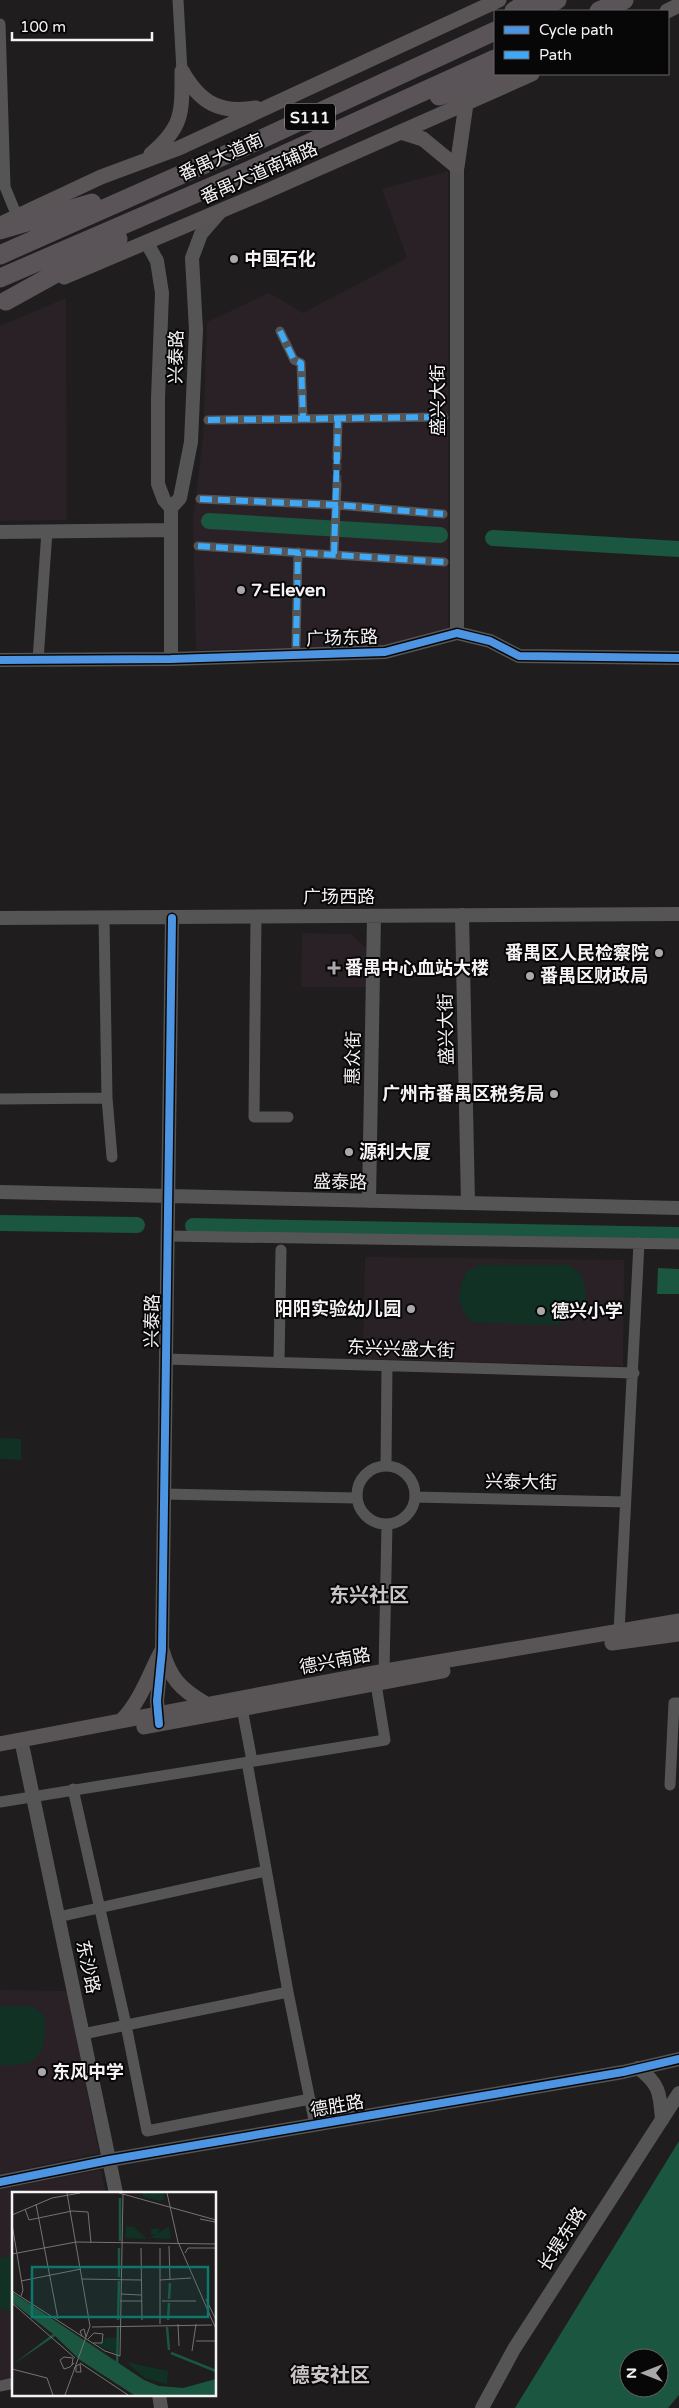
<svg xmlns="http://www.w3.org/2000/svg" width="679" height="2408" viewBox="0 0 679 2408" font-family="'Varela Round','Noto Sans SC',sans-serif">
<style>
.built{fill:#2a2127}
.green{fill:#113124}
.water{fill:#1a5640;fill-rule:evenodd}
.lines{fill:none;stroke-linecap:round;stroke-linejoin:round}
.river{stroke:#1a5640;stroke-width:16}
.pedestrian-tunnel{stroke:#3f3d3e;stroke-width:9;stroke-dasharray:9 4.5;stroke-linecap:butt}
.pedestrian{stroke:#565555;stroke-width:9}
.minor{stroke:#565555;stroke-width:11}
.tertiary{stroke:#565555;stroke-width:14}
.secondary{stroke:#595557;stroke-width:15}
.trunk{stroke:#5a5458;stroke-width:19}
.quiet{stroke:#3fa9f5;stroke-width:6;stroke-dasharray:12 6;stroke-linecap:butt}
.cycleway-casing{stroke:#080708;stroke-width:11}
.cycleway{stroke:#4d94e3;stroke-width:8}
.poi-dot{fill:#aba8aa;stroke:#080708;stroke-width:2}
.labels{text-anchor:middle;stroke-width:4;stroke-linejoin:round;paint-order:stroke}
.shield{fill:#080708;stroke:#afacae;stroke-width:1}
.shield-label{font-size:16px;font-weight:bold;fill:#f6f3f5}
.street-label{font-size:18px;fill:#f6f3f5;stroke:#080708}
.poi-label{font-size:18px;font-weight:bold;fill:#f6f3f5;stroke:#080708;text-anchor:start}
.quarter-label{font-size:20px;font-weight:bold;fill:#cbc5c8;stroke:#080708}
.inset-river{fill:none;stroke:#1a5640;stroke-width:2.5}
.inset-road{fill:none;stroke:#757374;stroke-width:1}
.view{fill:#0f766e;fill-opacity:0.15;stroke:#0f766e;stroke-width:2.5}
.inset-edge{fill:none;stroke:#f6f3f5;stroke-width:2.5}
</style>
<rect width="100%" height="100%" fill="#1f1d1e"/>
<path class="built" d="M448 171V632L378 646 196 650 193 519 203 438 207 322 269 293 303 313 407 258 382 189Z
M66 298 67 520 0 521V326Z
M302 933 351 934 366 948 367 987H301Z
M365 1257 624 1260 623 1366 363 1359Z
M0 1990 67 1991 99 2153 0 2174Z
M101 2170 106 2193H14V2377L0 2380V2189Z"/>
<path class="green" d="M479 1265H569L582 1275 586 1293 583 1309 557 1325 471 1322C456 1302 456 1294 467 1271Z
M0 1438 21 1439V1460L0 1459Z
M0 2006H31L44 2015C46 2031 46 2057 27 2063 19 2066 8 2065 0 2065Z
M14 2256V2313L0 2308V2258Z"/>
<path class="water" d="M658 1268 679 1269V1294H657Z
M679 2141V2395L668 2408H515ZM629 2358H659V2388H629Z"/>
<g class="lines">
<path class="river" d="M209 521 440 535
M493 538 679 549
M0 1223 137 1225
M193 1226 679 1235"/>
<path class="pedestrian-tunnel" d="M337 484V458"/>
<path class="pedestrian" d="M280 331 294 360 301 363 303 419
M208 420 444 417
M337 458 338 419
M200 499 337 505 443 514
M198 546 444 562
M334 554 337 484
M296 646 298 552"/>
<path class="minor" d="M178 0 182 71
M0 24 5 187 17 216
M38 660 47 531
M256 917 254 1117H288
M107 1098 112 1157
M0 1099 107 1098 104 918
M168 1236 679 1244
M166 1359 634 1373
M279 1362 281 1250
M386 1465 387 1366
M357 1495a29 29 0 1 1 58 0a29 29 0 1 1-58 0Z
M164 1494 356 1498
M415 1497 625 1502
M619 1632 639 1243
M384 1671 387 1524
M242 1708 252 1761
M247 1762 288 1992 315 2125
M670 1785 674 1703H679
M73 1789 126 2025 147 2131 310 2099
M0 1802 385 1740 376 1684
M58 1917 266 1871
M83 2034 288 1992
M0 2386 14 2383"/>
<path class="tertiary" d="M457 167V633
M147 243 157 261 162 293 158 398V484L164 500 171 508V659
M171 508 180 498 191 442 196 330 192 258 201 234 221 211
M0 532 171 530
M0 660 171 659 385 652 457 633 490 641 519 656 679 658
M462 915 468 1203
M0 918 679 914
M0 1192 679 1208
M369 1201 374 916
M159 1724 157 1701 162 1650 172 918
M23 1749 116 2193
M638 2068C660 2084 660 2094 662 2120
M0 2182 109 2160 623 2072 679 2059
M159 2394 161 2408
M482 2408 514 2349 679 2093"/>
<path class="secondary" d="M667 11 679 5
M182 71C200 103 220 114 256 108
M401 132 423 139 457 167
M151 154C183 127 182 113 182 73
M457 167 466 104
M3 223 101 177 179 148 499 0
M64 277 258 195 532 74
M612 1643 679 1634
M162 1650C170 1678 180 1689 206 1704
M121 1721C141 1701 149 1674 162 1650
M144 1727 443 1671
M0 1744 384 1671 679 1621"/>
<path class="trunk" d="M514 11 531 0
M534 11 557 0
M599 11 624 0
M439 96 510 74
M0 230 92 203
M0 255 257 141 495 31
M0 278 250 170 495 59
M6 301 118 239"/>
<path class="quiet" d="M280 331 294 360 301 363 303 419
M208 420 444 417
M200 499 337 505 443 514
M198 546 444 562
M334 554 338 419
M296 646 298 552"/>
<g class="cycleway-casing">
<path id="cycleway" d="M0 660 171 659 385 652 457 633 490 641 519 656 679 658
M159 1724 157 1701 162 1650 172 918
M0 2182 109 2160 623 2072 679 2059"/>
</g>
<use href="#cycleway" class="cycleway"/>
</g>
<g class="poi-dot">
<circle cx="234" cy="259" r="5"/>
<circle cx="241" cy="590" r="5"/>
<circle cx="659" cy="953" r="5"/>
<path d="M331.5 960.5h5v5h5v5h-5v5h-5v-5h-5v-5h5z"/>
<circle cx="530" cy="976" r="5"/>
<circle cx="554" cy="1094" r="5"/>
<circle cx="349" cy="1152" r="5"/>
<circle cx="411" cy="1309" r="5"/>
<circle cx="541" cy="1311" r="5"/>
<circle cx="42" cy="2072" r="5"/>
</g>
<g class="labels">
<rect class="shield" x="285" y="103.5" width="50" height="27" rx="4"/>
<g class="shield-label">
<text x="310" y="123">S111</text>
</g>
<g class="street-label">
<text transform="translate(221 157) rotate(-24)" y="6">番禺大道南</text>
<text transform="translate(259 173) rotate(-24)" y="6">番禺大道南辅路</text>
<text transform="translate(176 357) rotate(-89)" y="6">兴泰路</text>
<text transform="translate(438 400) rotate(-90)" y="6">盛兴大街</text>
<text transform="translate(342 638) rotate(-2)" y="6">广场东路</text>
<text x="339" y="903">广场西路</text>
<text transform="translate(446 1029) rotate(-91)" y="6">盛兴大街</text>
<text transform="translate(353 1058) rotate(-89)" y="6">惠众街</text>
<text transform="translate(340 1182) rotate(1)" y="6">盛泰路</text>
<text transform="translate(152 1321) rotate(-89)" y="6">兴泰路</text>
<text transform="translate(401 1349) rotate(2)" y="6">东兴兴盛大街</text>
<text transform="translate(521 1482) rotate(1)" y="6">兴泰大街</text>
<text transform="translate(335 1661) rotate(-11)" y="6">德兴南路</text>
<text transform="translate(88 1967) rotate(78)" y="6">东沙路</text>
<text transform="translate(337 2106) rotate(-10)" y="6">德胜路</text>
<text transform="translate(562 2239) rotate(-57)" y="6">长堤东路</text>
</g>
<g class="poi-label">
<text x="244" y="265">中国石化</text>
<text x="251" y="596">7-Eleven</text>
<text x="649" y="959" text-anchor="end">番禺区人民检察院</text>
<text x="345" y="974">番禺中心血站大楼</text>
<text x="540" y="982">番禺区财政局</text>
<text x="544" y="1100" text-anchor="end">广州市番禺区税务局</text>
<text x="359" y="1158">源利大厦</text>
<text x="401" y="1315" text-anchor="end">阳阳实验幼儿园</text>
<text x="551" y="1317">德兴小学</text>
<text x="52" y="2078">东风中学</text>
</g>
<g class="quarter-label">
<text x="369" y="1602">东兴社区</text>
<text x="330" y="2382">德安社区</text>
</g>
</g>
<g transform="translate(12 2192)">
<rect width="204" height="204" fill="#1f1d1e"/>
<path d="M130 1H152L153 7 148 9 131 5ZM114 34 122 35 135 47 113 46ZM157 34 159 47 138 46 143 43 139 42V37L148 36 145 42ZM94 146H105L104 162 86 153ZM114 170 156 179 155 192 133 186Z" fill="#113124"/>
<path d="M0 100 132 188 147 194 171 196 204 187V203H122L68 168 43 144 0 173 41 142 0 110Z" fill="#1a5640"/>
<path class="inset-river" d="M108 49V6M107 85V56M157 107 158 91M106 128 107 89M156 128 157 111M155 135 157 158M159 161 204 179M105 173 106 135"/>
<path class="inset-road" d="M107 1 204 28M155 1 166 50 204 137M24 12 46 127M13 17 17 28 60 19 76 20 79 51M0 23 40 6 68 1M188 27 203 30M0 32 11 98 9 104M157 54 158 88M129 56 130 128M173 61 176 56H204M0 62 64 50 204 52M70 87 129 88M148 88 179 86M9 89 69 77M0 99 93 159 108 164 111 2M109 102 129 103M194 107 204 128M108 109H130M150 109H184M0 111 63 166M148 132V56M166 132 167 154M80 135 200 133M70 144 68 139 72 137 74 145M76 147 82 141 91 142 90 151H81M184 149H203M180 159 184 132M68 171 116 203M60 173 61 166 52 165 48 168 52 177 58 175 62 171M0 177 35 186 41 203M62 177 64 174 68 172 69 180H64V174M53 203 78 134 55 1"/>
<path class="view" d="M20 75H196V125H20Z"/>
<rect width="204" height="204" class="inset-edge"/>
</g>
<rect x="494" y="10" width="175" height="65" fill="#080708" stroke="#676567"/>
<rect x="504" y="26" width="25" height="8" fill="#4d94e3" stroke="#676567"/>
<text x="539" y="35" font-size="15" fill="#f6f3f5">Cycle path</text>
<rect x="504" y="51" width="25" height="8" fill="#3fa9f5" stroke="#676567"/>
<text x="539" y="60" font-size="15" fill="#f6f3f5">Path</text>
<g transform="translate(644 2373) rotate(270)"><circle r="24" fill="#080708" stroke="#676567"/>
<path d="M0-4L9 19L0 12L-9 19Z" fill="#aba8aa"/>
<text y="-8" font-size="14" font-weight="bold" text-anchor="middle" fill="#f6f3f5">N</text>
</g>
<path d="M12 32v8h140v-8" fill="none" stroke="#f6f3f5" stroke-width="2.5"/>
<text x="20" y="32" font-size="15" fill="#f6f3f5" stroke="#080708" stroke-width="4" paint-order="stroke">100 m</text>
</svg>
